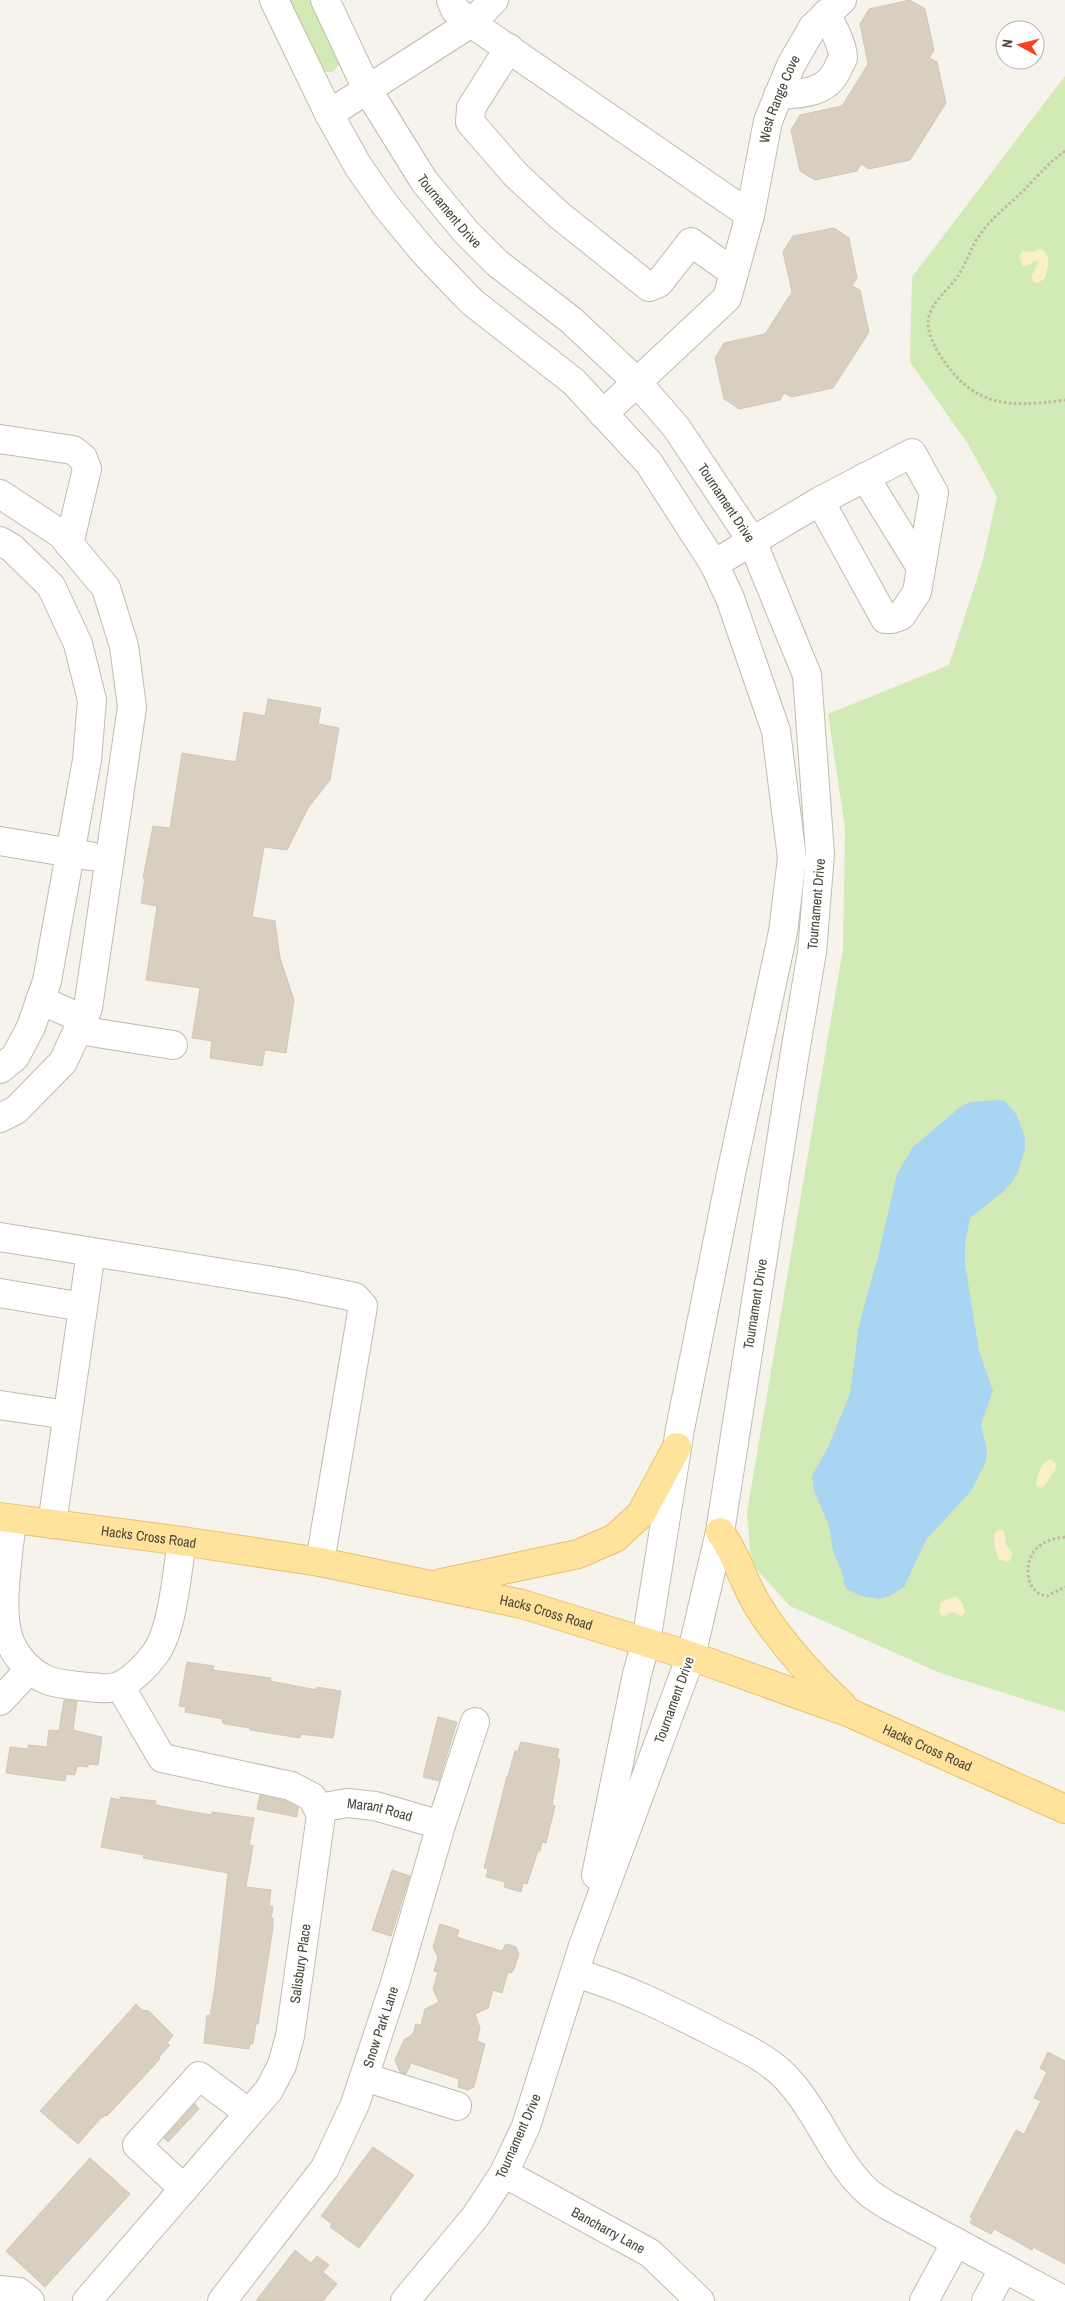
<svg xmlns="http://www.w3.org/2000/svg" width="1065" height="2301" viewBox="0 0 1065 2301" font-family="'Archivo Narrow',sans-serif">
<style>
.green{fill:#d2eab5}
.sand{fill:#f9efc9}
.water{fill:#a9d4f2}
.building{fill:#d8cfc1;stroke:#d3c7b4}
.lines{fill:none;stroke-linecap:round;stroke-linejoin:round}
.minor-casing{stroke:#c2bbae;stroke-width:30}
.major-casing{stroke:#e6c16a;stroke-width:30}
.path{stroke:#c4b79f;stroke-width:3;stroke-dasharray:2.5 2.5;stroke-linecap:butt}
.minor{stroke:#fff;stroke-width:28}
.major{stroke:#ffe39c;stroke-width:28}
.labels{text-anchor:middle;stroke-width:4;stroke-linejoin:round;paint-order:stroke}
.street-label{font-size:14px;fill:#4b4439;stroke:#fff}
</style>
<rect width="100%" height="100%" fill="#f6f3ec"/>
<path class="green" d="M285 0H312L340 60 339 65 333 72H323Z
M1065 76V1712L940 1673 790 1606 751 1563 747 1512 843 949 845 828 828 714 949 665 982 563 997 497 968 444 910 362 912 277Z"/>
<path class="sand" d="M1038 249H1042C1052 257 1048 267 1045 278L1038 283 1034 282 1031 277 1038 263 1035 261 1027 266H1023L1019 256 1023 251 1032 252Z
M1050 1459 1056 1463 1055 1471C1049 1477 1047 1487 1040 1488L1036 1486C1036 1478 1042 1461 1050 1459Z
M998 1529 1004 1531 1006 1544 1012 1552 1011 1559 1008 1562 999 1559 995 1549 994 1535Z
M956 1596 963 1604 965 1613 961 1616 952 1612 946 1616 941 1615 939 1611 941 1602Z"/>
<path class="water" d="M998 1100 1005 1101 1016 1114 1025 1136V1149L1018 1172 1013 1181 1004 1191 970 1218 965 1244V1264L979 1351 993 1391 981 1425 987 1451 986 1462 971 1491 926 1540 904 1587 890 1596 879 1599 861 1596 847 1589 844 1584 843 1575 833 1551 829 1526 814 1491 812 1476 828 1447 850 1394 859 1325 879 1253 897 1174 913 1147 959 1108 970 1102Z"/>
<path class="building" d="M910 0 925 9 934 51 929 58 937 62 946 103 910 160 869 169 861 164 857 171 815 180 800 171 791 130 800 115 842 106 868 64 860 24 869 9Z
M834 228 849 238 857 278 852 286 860 290 869 332 833 388 792 397 784 393 780 400 739 409 724 399 715 358 724 343 765 334 792 292 783 252 793 236Z
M268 699 321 708 318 724 339 728 330 780 308 808 287 850 264 847 252 917 275 921 280 958 294 1000 286 1053 265 1050 262 1066 210 1058 212 1041 192 1038 200 988 146 980 157 906 141 903 145 878H143L153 826 170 828 182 753 236 762 244 712 265 716Z
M187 1662 214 1666 213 1670 271 1678 270 1681 317 1690V1687L341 1691 333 1738 301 1734 300 1738 250 1730V1728L225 1724 222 1722 223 1719 185 1712 186 1707 179 1706Z
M64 1700 77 1701 73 1730 102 1737 98 1765 88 1764V1767L77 1766 75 1775 66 1774 65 1781 6 1773 10 1747 28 1749V1745L47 1747 49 1730 59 1731Z
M438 1717 457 1722 439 1781 423 1777Z
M521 1742 559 1749 557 1758 560 1759 552 1805 555 1806 546 1843 542 1842 540 1851H538L527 1884 523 1883 521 1892 504 1887 505 1882 486 1877 488 1869 484 1868 507 1776H508L515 1751H518Z
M260 1795 286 1801 298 1807 297 1817 257 1809Z
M120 1797 156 1801 155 1805 211 1815 212 1812 254 1818 249 1845 253 1846 246 1887 271 1890 269 1906 273 1907 271 1918H273V1927L258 2024H256L253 2044H250L249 2049 204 2043 207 2015 210 2016 215 1987 228 1873 143 1858 144 1855 101 1847 111 1798 120 1800Z
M392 1870 410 1876 391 1936 372 1930Z
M440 1924 459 1930 457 1937 466 1940 502 1951 506 1944 516 1947 519 1954 514 1969 511 1973 508 1972 502 1993 493 1990 488 2008 475 2014 480 2028 477 2041 485 2044 474 2087 468 2090 458 2087 459 2079 411 2063 406 2074 400 2072 395 2060 404 2040 413 2034 416 2024 421 2025 425 2009 439 2002 433 1989 438 1972 434 1971 438 1957 433 1947Z
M136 2004 142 2010 149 2011 173 2035 167 2043 170 2045 159 2057 160 2059 107 2116 106 2115 100 2119 78 2144 40 2111Z
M1048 2052 1065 2061V2264L1033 2247 1032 2250 994 2229 991 2234 970 2223 973 2218 970 2217 1016 2130 1024 2134 1041 2101 1034 2098 1047 2072 1040 2068Z
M195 2104 199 2109 168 2142 164 2138Z
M373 2147 414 2175 359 2248 330 2227 332 2224 321 2216Z
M90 2158 130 2194 45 2287 6 2251Z
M295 2250 311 2263 317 2256 329 2265 323 2272 337 2284 323 2301H256Z"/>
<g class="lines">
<g class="minor-casing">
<g id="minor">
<path d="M274 0 329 114 358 166 386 206 424 252 472 302 574 382 649 463 714 564 730 598 776 731 792 858 783 932 731 1174 680 1429 646 1642 637 1674 596 1875"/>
<path id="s1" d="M325 0 367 89 424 181 466 232 497 263 571 320 636 381 676 427 752 541 807 675 820 854 812 952 794 1058 720 1532 691 1656 583 1946 526 2126 504 2173 475 2217 405 2301"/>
<path d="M451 0 455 10 471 23 750 215"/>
<path d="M509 48 471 108 470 122 516 175 559 215 649 287 659 283 691 242 734 273"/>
<path d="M778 95C802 94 828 93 838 68 839 65 842 61 843 58 843 45 832 25 826 14"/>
<path d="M329 114 471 23 494 0"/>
<path id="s2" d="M603 414 727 298 750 215 768 121 791 65 813 27 842 0"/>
<path d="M0 439 73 450 83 458 87 469 69 544"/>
<path d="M865 477 920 566"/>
<path d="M0 494 61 534 106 588 124 646 132 707 88 1008 63 1062 16 1110 0 1118"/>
<path d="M0 541 12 548 51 586 78 644 92 700 87 760 47 981 31 1027 15 1057 0 1069"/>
<path d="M714 564 820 501 912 453 934 493 917 592 901 616 892 619H885L820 501"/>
<path d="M0 841 90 856"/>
<path d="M40 1000 83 1019"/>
<path d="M78 1030 173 1045"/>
<path d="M0 1237 291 1284 355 1297 363 1306 320 1562"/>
<path d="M0 1293 83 1307"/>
<path d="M0 1405 67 1415"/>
<path d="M12 1519C9 1551 0 1601 7 1632 11 1652 28 1672 47 1680 59 1685 75 1685 88 1687 98 1688 112 1690 121 1685 133 1679 147 1665 155 1654 173 1630 177 1571 182 1541"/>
<path d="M52 1524 91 1252"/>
<path d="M0 1701 30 1669"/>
<path id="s3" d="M319 1808 347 1803 375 1806 441 1825"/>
<path d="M575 1973C624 1987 670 2010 715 2033 742 2047 771 2059 791 2083 820 2116 835 2162 868 2192 874 2197 881 2201 887 2205L1065 2301"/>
<path d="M364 2077 457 2106"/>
<path id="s4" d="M504 2173 650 2253 700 2301"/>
<path d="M184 2189 137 2145 199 2076 249 2113"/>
<path d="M0 2290 19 2292 30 2301"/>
<path id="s5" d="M87 2301 269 2090 282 2065 290 2036 321 1815 312 1797 291 1786 162 1758 120 1686"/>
<path id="s6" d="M222 2301 325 2168 355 2104 395 1983 441 1825 475 1722"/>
<path d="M924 2301 956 2242"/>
<path d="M986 2301 1004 2268"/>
</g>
</g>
<g class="major-casing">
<g id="major">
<path id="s7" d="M0 1517 182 1541 320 1562 522 1604 691 1656 850 1713 1065 1809"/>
<path d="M720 1532C737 1555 743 1582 758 1606 781 1643 810 1675 842 1705"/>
<path d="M442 1583 578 1554 615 1538 641 1514 677 1447"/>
</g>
</g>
<path class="path" d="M1065 151C1049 162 1037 177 1024 190 1008 206 991 218 979 236 970 249 966 264 958 276 949 289 936 298 930 313 925 326 931 340 938 352 972 407 1006 408 1065 400
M1065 1537C1054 1538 1044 1541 1036 1549 1023 1563 1025 1593 1047 1596L1065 1587"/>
<use href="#minor" class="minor"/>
<use href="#major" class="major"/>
</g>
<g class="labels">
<g class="street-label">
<text dy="5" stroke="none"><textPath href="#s2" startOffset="376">West Range Cove</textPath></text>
<text dy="5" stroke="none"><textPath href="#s1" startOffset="246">Tournament Drive</textPath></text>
<text dy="5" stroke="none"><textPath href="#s1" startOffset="651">Tournament Drive</textPath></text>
<text transform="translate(816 904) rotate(-85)" y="5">Tournament Drive</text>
<text transform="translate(755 1304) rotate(-81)" y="5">Tournament Drive</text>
<text dy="5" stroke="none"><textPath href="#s7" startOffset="150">Hacks Cross Road</textPath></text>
<text dy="5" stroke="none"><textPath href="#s7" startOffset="555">Hacks Cross Road</textPath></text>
<text transform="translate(674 1700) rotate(-70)" y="5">Tournament Drive</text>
<text dy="5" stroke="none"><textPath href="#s7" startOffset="960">Hacks Cross Road</textPath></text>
<text dy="5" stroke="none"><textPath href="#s3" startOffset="62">Marant Road</textPath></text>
<text dy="5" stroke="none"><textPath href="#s5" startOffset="410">Salisbury Place</textPath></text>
<text dy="5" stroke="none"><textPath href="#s6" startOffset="320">Snow Park Lane</textPath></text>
<text transform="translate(518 2136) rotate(-66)" y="5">Tournament Drive</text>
<text dy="5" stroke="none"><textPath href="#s4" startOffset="119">Bancharry Lane</textPath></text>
</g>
</g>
<g transform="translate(1020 45) rotate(277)"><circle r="24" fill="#ffffff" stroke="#b7b4b0"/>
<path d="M0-4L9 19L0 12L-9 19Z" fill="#fc3f1d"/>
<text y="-8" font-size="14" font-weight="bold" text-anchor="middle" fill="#4b4439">N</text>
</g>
</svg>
